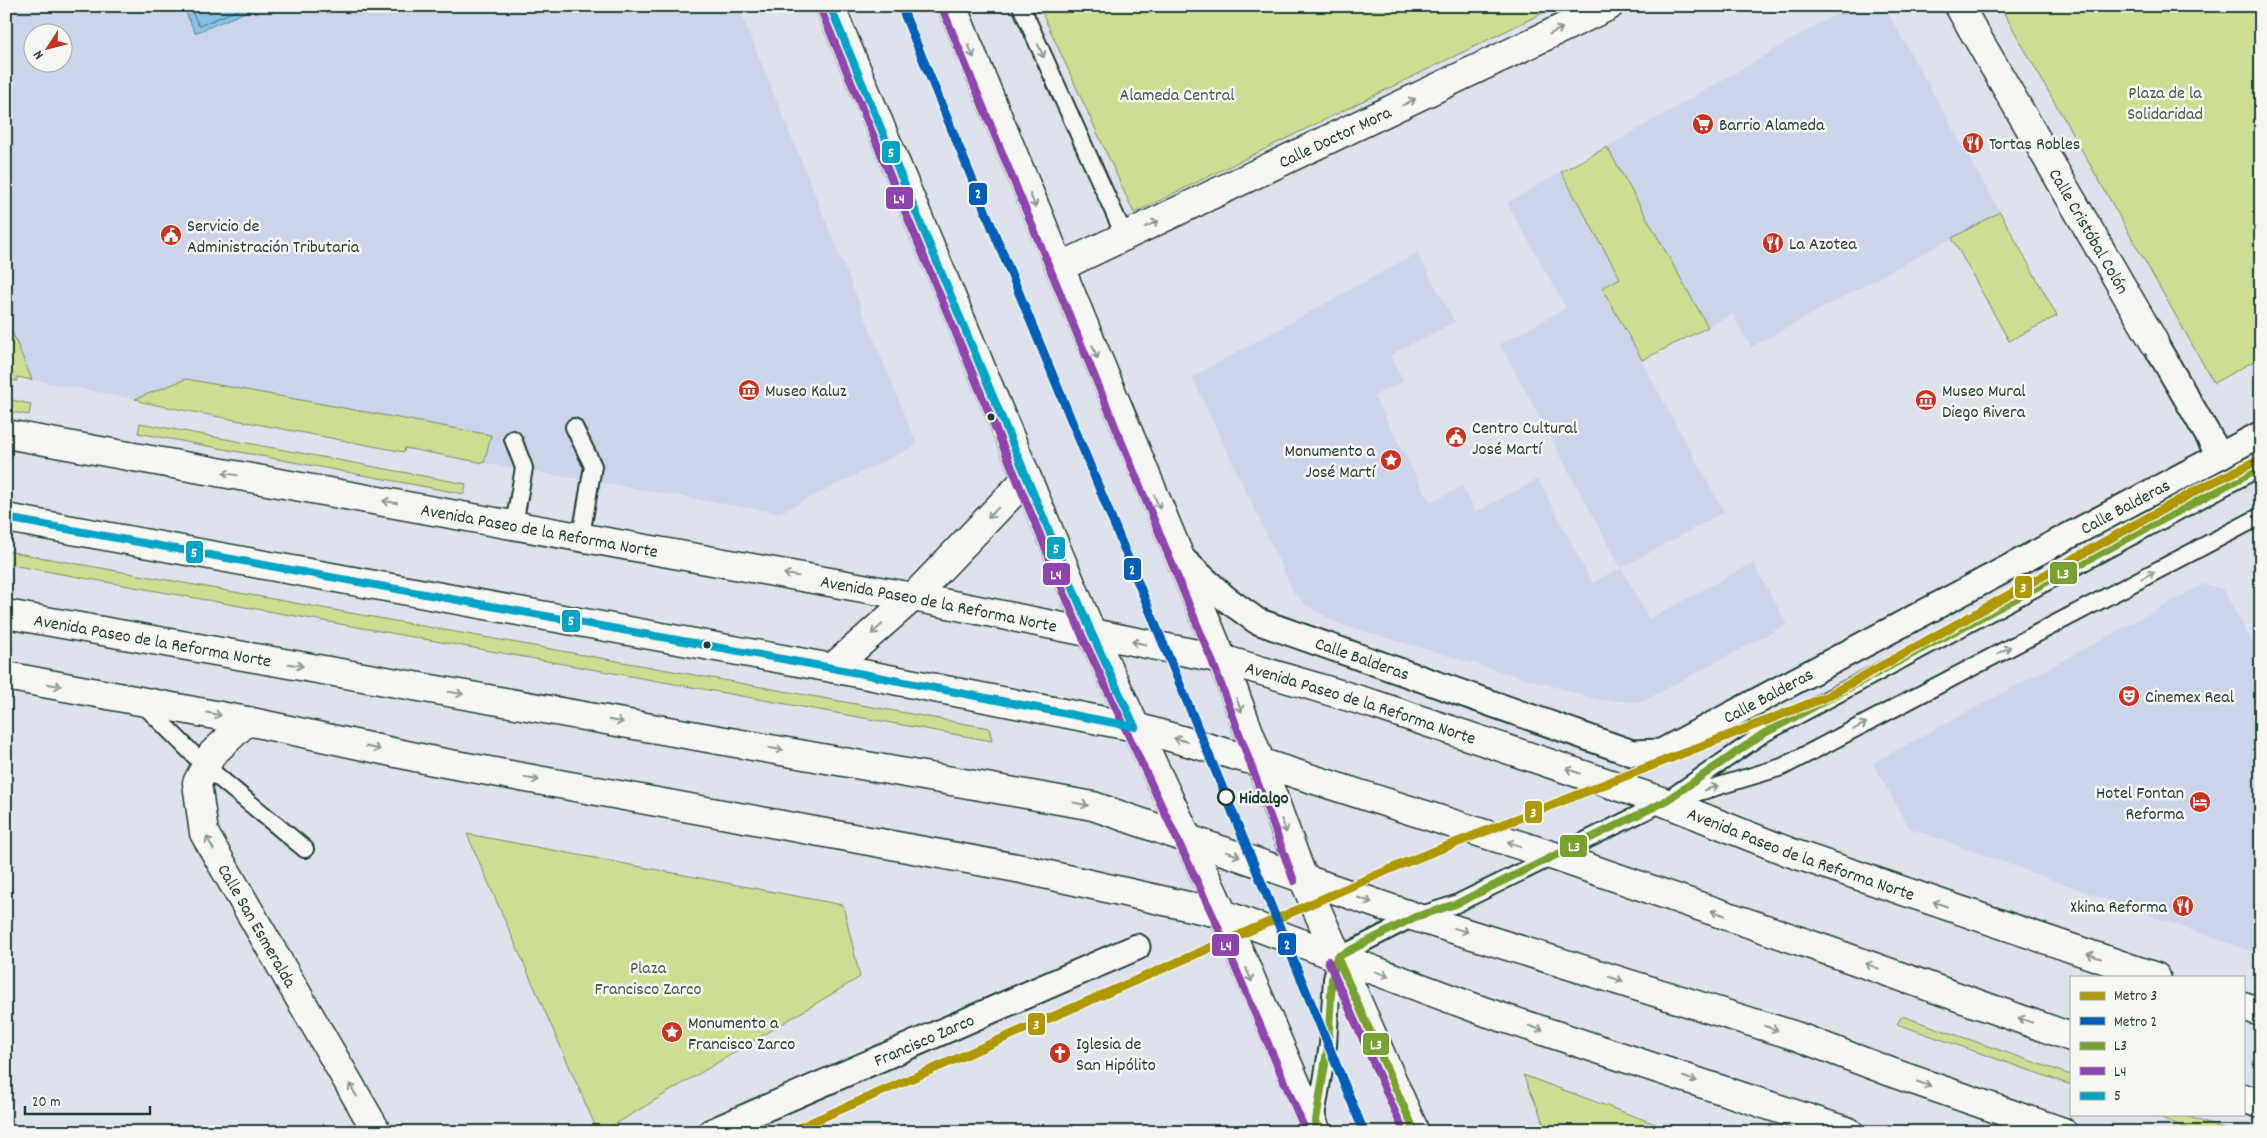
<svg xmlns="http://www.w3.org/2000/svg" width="2267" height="1138" viewBox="0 0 2267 1138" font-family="Dekko,sans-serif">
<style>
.built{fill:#ccd4ea;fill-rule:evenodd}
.green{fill:#cdde92;stroke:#768e63}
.water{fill:#86c1e5;stroke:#5d8c9e}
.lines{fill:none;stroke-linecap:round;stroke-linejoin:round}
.shore{stroke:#48727b;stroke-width:1}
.service-casing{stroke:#1f3d34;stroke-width:20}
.pedestrian-casing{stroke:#1f3d34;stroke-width:29}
.minor-casing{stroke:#1f3d34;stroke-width:31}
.tertiary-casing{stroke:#1f3d34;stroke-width:31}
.secondary-casing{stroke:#1f3d34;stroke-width:31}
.service{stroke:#f6f6f2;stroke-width:16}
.pedestrian{stroke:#f6f6f2;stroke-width:25}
.minor{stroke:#f6f6f2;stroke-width:28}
.tertiary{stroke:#f6f6f2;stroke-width:28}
.secondary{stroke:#f6f6f2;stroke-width:28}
.bus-1-casing{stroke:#f6f6f2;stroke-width:11}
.bus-2-casing{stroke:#f6f6f2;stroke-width:11}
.bus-3-casing{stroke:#f6f6f2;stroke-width:11}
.bus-1{stroke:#78a22f;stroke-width:8}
.bus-2{stroke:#8e44ad;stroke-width:8}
.bus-3{stroke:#02a4c6;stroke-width:8}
.metro-1-casing{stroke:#f6f6f2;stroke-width:12}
.metro-2-casing{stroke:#f6f6f2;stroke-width:12}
.metro-1{stroke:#af9800;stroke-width:9}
.metro-2{stroke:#005eb8;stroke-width:9}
.oneway{stroke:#8a9a93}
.bus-dot{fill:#1f3d34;stroke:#f6f6f2;stroke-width:2}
.stop-dot{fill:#f6f6f2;stroke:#1f3d34;stroke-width:2.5}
.labels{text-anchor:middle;stroke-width:5;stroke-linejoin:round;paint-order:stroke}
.park-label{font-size:18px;fill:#425d47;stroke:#f6f6f2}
.poi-label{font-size:18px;fill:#1f3d34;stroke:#f6f6f2;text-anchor:start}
.street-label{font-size:18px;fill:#1f3d34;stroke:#f6f6f2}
.stop-label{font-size:18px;font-weight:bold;fill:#1f3d34;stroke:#f6f6f2;text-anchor:start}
.line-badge{stroke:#f6f6f2;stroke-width:2}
.badge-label{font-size:14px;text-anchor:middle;font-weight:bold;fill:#fff}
</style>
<rect width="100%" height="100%" fill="#dde2ed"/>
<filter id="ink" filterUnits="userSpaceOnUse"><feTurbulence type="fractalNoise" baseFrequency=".02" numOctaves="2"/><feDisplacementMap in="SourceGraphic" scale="10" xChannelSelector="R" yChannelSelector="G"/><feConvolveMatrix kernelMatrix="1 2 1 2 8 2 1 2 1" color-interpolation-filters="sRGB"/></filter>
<g filter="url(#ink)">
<path class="built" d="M6 6H738L917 445 779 513 484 463 6 375ZM32 32H62V62H32Z
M1850 6H1884L2000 212 1751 347 1732 314 1708 327 1607 147Z
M1561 172 1620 278 1602 289 1724 512 1621 568 1649 619 1753 563 1787 624 1642 702 1600 700 1339 624 1306 605 1294 593 1192 377 1417 253 1455 322 1390 355 1403 381 1374 396 1430 503 1462 486 1476 512 1538 479 1592 583 1621 568 1500 344 1566 308 1507 203Z
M2204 584 2223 589 2261 657V955L1909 828 1873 763Z"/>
<path class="green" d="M1039 6H1557L1134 213Z
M2000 6H2261V357L2214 383Z
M1607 147 1708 327 1642 360 1602 288 1620 278 1561 172Z
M2000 212 2057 316 2009 341 1952 238Z
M6 317 32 380 17 377V381L6 379Z
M186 379 491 435 484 463 405 448 404 452 141 402 140 400 135 399Z
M6 399 31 404 29 415 6 411Z
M140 423 466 484 464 494 138 433Z
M6 551 989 728 992 741 6 564Z
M467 834 843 905 860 977 602 1132H598Z
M1902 1016 2071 1075V1085L1897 1024Z
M1523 1075 1677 1132H1548Z
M2151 1114H2181L2231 1132H2197Z"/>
<path class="water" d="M183 6H260L195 33Z"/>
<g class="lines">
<path class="shore" d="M189 6 199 26 247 6"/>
<g class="service-casing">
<path id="service" d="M1021 6 1125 237
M574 427 593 466 581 536
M513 439 524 468 514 525
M143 704 205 766 305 849
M1679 798 1782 767 2261 516
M1315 1123 1328 1045 1332 979 1337 957 1415 917 1456 904 1664 802 1763 734 2261 467"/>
</g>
<g class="pedestrian-casing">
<g id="pedestrian">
<path d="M2154 342 2220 456"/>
<path id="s1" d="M1180 557 1225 598 1257 621 1632 753 1661 752 2261 434"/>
<path id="s2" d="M711 1132 1137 947"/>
</g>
</g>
<g class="minor-casing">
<g id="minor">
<path id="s3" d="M1959 6 2154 342"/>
<path id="s4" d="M1060 267 1609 6"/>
<path id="s5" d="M247 721 212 754 197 783 204 833 377 1132"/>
</g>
</g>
<g class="tertiary-casing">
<g id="tertiary">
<path id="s6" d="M6 434 913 597 1222 659 1373 704 1664 802 1789 852 2156 977"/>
<path d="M6 676 247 721 434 761 1022 869 1223 914 1486 1012 1849 1132"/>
<path d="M2243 1006 2261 1012"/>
</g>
</g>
<g class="secondary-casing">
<g id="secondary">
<path d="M830 6 1092 634 1223 914 1317 1132"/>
<path d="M952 6 1222 659 1303 878 1415 1132"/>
<path d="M6 518 832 668 1135 727 1262 763 1554 856 1826 950 2071 1037"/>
<path id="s7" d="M6 614 1093 806 1415 917 1796 1036 1896 1074 2063 1132"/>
<path d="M832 668 913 597 1027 478"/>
<path d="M2243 1098 2261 1104"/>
</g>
</g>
<use href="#service" class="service"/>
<use href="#pedestrian" class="pedestrian"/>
<use href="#minor" class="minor"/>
<use href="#tertiary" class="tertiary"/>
<use href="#secondary" class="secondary"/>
<g class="bus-1-casing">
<path id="bus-1" d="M1337 957 1415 917 1456 904 1664 802 1763 734 2261 467
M1337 957 1415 1132
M1317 1132 1315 1127 1328 1045 1332 979 1336 960"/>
</g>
<g class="bus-2-casing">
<path id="bus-2" d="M821 10 1083 638 1214 918 1306 1132
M943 10 1213 663 1294 881
M1328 961 1404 1132"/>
</g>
<g class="bus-3-casing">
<path id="bus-3" d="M830 6 1092 634 1135 727
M6 518 832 668 1135 727"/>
</g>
<use href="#bus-1" class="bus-1"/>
<use href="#bus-2" class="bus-2"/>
<use href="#bus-3" class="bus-3"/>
<g class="metro-1-casing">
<path id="metro-1" d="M789 1132 1402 864 1826 697 2199 489 2261 459"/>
</g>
<g class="metro-2-casing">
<path id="metro-2" d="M901 6 1364 1132"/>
</g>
<use href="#metro-1" class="metro-1"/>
<use href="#metro-2" class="metro-2"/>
</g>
<defs><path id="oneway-shaft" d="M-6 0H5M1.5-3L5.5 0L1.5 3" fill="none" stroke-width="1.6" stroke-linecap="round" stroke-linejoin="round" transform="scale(1.25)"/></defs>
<g class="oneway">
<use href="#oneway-shaft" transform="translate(1556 31) rotate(-26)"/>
<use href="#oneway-shaft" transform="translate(971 51) rotate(68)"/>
<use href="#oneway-shaft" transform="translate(1041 51) rotate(66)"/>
<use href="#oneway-shaft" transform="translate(1409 102) rotate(-26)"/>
<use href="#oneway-shaft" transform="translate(1033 201) rotate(68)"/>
<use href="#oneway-shaft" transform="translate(1152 224) rotate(-25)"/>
<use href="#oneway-shaft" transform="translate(1095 352) rotate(68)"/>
<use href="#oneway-shaft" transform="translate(230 474) rotate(-170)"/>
<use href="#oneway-shaft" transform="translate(390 502) rotate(-170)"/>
<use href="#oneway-shaft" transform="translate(1157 502) rotate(68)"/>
<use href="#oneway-shaft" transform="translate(993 513) rotate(134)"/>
<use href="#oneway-shaft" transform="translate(791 575) rotate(-170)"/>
<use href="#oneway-shaft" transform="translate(2148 575) rotate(-28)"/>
<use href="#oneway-shaft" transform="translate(877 629) rotate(139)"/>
<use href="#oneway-shaft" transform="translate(1139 643) rotate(-169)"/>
<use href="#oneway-shaft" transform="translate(2004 650) rotate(-28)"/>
<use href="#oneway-shaft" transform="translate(296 665) rotate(10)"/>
<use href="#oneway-shaft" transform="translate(54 685) rotate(10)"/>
<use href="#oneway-shaft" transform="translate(456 693) rotate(10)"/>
<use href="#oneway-shaft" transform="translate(1239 705) rotate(69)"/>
<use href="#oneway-shaft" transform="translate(214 714) rotate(11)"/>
<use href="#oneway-shaft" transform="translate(616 721) rotate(10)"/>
<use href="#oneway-shaft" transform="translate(1860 726) rotate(-28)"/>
<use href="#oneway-shaft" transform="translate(1181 740) rotate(-164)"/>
<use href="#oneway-shaft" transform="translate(373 748) rotate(12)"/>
<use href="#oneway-shaft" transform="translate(776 749) rotate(10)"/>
<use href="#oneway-shaft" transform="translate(1573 771) rotate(-161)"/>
<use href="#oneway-shaft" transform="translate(532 779) rotate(10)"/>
<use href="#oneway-shaft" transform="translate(1711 788) rotate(-17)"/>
<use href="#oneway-shaft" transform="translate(1081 804) rotate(11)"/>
<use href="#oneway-shaft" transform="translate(1284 826) rotate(70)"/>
<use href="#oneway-shaft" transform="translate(210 843) rotate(-120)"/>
<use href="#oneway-shaft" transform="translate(1514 844) rotate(-163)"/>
<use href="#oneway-shaft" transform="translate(1233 854) rotate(19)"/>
<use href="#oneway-shaft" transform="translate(1365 900) rotate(19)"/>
<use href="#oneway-shaft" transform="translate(1940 904) rotate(-161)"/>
<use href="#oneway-shaft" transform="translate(1718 913) rotate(-161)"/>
<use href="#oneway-shaft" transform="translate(1461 930) rotate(16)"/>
<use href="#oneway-shaft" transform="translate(2094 956) rotate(-161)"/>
<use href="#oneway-shaft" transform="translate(1872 966) rotate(-160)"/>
<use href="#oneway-shaft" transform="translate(1382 974) rotate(20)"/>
<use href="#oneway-shaft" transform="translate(1249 975) rotate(67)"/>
<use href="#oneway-shaft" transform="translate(1616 979) rotate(18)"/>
<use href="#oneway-shaft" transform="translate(2025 1020) rotate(-160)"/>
<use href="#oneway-shaft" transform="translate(1536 1028) rotate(18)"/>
<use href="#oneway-shaft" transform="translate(1771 1028) rotate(18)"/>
<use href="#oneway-shaft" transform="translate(1690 1079) rotate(18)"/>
<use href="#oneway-shaft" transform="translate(1924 1084) rotate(19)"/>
<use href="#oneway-shaft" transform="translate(353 1090) rotate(-120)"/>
</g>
</g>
<defs>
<g id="supermarket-disc" transform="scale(1.125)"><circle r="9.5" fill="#c8321e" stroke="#f6f6f2"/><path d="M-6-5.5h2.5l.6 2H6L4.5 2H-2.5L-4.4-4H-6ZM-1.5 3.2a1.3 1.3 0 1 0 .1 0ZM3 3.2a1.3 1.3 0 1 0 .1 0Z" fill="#fff"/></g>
<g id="restaurant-disc" transform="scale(1.125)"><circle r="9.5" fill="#c8321e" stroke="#f6f6f2"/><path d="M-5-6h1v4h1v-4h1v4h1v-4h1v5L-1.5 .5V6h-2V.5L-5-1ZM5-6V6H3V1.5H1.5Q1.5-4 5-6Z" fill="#fff"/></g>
<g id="civic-disc" transform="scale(1.125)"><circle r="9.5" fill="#c8321e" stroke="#f6f6f2"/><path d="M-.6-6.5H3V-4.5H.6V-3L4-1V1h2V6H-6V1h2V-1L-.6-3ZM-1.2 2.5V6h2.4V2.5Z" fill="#fff"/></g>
<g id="museum-disc" transform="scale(1.125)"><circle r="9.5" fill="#c8321e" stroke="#f6f6f2"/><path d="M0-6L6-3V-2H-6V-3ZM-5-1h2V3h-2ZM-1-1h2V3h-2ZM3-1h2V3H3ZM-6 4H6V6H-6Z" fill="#fff"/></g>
<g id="sight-disc" transform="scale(1.125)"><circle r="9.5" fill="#c8321e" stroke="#f6f6f2"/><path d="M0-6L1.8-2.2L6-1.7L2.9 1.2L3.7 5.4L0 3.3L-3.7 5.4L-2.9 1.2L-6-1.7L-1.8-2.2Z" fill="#fff"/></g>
<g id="theatre-disc" transform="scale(1.125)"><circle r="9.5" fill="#c8321e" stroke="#f6f6f2"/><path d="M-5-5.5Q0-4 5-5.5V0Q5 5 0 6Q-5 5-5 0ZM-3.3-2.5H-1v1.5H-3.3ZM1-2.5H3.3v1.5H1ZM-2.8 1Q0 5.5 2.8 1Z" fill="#fff"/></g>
<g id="hotel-disc" transform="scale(1.125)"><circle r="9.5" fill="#c8321e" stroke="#f6f6f2"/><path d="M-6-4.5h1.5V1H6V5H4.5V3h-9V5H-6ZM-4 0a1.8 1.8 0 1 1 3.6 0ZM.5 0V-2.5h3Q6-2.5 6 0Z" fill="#fff"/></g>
<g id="church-disc" transform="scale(1.125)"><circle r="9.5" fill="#c8321e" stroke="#f6f6f2"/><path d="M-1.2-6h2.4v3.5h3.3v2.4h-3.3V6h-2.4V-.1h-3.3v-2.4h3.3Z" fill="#fff"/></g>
</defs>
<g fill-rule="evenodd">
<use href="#supermarket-disc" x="1703" y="124"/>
<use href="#restaurant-disc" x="1973" y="143"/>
<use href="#civic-disc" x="171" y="235"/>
<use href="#restaurant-disc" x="1773" y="243"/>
<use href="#museum-disc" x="749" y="390"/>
<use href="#museum-disc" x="1926" y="400"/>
<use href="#civic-disc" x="1456" y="437"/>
<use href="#sight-disc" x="1391" y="460"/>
<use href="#theatre-disc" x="2129" y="696"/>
<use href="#hotel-disc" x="2200" y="802"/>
<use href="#restaurant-disc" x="2183" y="906"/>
<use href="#sight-disc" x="672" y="1032"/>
<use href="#church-disc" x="1060" y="1053"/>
</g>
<g class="bus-dot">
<circle cx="991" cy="417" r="4.5"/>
<circle cx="707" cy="645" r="4.5"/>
</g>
<circle class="stop-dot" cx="1226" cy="797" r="8"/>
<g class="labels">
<g class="park-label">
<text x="2165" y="98">Plaza de la<tspan x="2165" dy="21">Solidaridad</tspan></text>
<text x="1177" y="100">Alameda Central</text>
<text x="648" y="973">Plaza<tspan x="648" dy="21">Francisco Zarco</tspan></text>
</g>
<g class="poi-label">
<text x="1719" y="130">Barrio Alameda</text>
<text x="1989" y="149">Tortas Robles</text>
<text x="187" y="231">Servicio de<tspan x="187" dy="21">Administración Tributaria</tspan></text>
<text x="1789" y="249">La Azotea</text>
<text x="765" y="396">Museo Kaluz</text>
<text x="1942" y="396">Museo Mural<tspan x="1942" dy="21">Diego Rivera</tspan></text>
<text x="1472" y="433">Centro Cultural<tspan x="1472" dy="21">José Martí</tspan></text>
<text x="1375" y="456" text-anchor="end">Monumento a<tspan x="1375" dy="21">José Martí</tspan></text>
<text x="2145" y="702">Cinemex Real</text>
<text x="2184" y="798" text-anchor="end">Hotel Fontan<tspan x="2184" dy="21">Reforma</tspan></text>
<text x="2167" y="912" text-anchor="end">Xkina Reforma</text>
<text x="688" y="1028">Monumento a<tspan x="688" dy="21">Francisco Zarco</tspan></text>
<text x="1076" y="1049">Iglesia de<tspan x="1076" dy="21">San Hipólito</tspan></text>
</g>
<g class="street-label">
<text dy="6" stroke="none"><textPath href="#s4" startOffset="304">Calle Doctor Mora</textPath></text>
<text dy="6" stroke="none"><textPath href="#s3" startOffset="260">Calle Cristóbal Colón</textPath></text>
<text dy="6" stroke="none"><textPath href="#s1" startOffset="1052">Calle Balderas</textPath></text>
<text dy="6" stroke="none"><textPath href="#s6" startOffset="542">Avenida Paseo de la Reforma Norte</textPath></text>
<text dy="6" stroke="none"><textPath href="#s6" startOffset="948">Avenida Paseo de la Reforma Norte</textPath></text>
<text dy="6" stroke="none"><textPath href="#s7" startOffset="149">Avenida Paseo de la Reforma Norte</textPath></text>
<text dy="6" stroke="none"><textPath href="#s1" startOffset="212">Calle Balderas</textPath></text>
<text dy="6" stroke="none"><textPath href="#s1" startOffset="648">Calle Balderas</textPath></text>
<text dy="6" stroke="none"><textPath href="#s6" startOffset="1382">Avenida Paseo de la Reforma Norte</textPath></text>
<text dy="6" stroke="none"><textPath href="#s6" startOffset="1848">Avenida Paseo de la Reforma Norte</textPath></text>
<text dy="6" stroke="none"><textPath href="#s5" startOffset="238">Calle San Esmeralda</textPath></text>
<text dy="6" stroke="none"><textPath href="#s2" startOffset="232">Francisco Zarco</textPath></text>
</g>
<g class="stop-label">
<text x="1239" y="803">Hidalgo</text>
</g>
</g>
<g class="line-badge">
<rect x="881" y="140" width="20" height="24" rx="5" fill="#02a4c6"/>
<rect x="968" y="182" width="20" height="24" rx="5" fill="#005eb8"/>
<rect x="885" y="186" width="29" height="24" rx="5" fill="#8e44ad"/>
<rect x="1046" y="536" width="20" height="24" rx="5" fill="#02a4c6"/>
<rect x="185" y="540" width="19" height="24" rx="5" fill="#02a4c6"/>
<rect x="1123" y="557" width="19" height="24" rx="5" fill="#005eb8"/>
<rect x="2049" y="561" width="29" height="24" rx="5" fill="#78a22f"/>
<rect x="1042" y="562" width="29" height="24" rx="5" fill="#8e44ad"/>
<rect x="2014" y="575" width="19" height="24" rx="5" fill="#af9800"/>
<rect x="561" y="609" width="20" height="24" rx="5" fill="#02a4c6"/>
<rect x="1524" y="800" width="19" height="24" rx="5" fill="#af9800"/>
<rect x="1559" y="834" width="29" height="24" rx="5" fill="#78a22f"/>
<rect x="1277" y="932" width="20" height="24" rx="5" fill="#005eb8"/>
<rect x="1211" y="933" width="29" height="24" rx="5" fill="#8e44ad"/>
<rect x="1027" y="1012" width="19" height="24" rx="5" fill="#af9800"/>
<rect x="1362" y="1032" width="28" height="24" rx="5" fill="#78a22f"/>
</g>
<g class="badge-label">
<text x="891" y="157">5</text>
<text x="978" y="198">2</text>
<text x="899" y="203">L4</text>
<text x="1056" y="553">5</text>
<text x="194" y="557">5</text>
<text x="1132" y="574">2</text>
<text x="2063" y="578">L3</text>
<text x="1056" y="579">L4</text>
<text x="2023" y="592">3</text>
<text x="571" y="625">5</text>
<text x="1533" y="817">3</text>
<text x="1574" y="851">L3</text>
<text x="1287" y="949">2</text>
<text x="1226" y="950">L4</text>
<text x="1036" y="1029">3</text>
<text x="1376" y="1049">L3</text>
</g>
<rect width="2267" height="1138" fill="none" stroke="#f6f6f2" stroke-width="25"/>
<rect x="12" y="12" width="2242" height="1113" fill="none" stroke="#1f3d34" stroke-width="2" filter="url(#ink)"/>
<rect x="2070" y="976" width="175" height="140" fill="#f6f6f2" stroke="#a0aca6"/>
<rect x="2080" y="992" width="25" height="8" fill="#af9800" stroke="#a0aca6"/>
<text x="2114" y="1000" font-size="15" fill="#1f3d34">Metro 3</text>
<rect x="2080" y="1017" width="25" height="8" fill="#005eb8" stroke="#a0aca6"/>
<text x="2114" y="1026" font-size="15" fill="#1f3d34">Metro 2</text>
<rect x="2080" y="1042" width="25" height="8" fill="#78a22f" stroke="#a0aca6"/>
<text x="2114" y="1050" font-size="15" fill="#1f3d34">L3</text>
<rect x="2080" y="1067" width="25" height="8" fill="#8e44ad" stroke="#a0aca6"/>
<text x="2114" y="1076" font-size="15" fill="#1f3d34">L4</text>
<rect x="2080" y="1092" width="25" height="8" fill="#02a4c6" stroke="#a0aca6"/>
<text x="2114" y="1100" font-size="15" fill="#1f3d34">5</text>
<g transform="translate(48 48) rotate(234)"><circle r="24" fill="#f6f6f2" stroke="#a0aca6"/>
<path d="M0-4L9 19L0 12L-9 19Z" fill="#c8321e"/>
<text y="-8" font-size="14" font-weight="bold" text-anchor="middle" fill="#1f3d34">N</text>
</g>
<path d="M25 1106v8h125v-8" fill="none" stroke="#1f3d34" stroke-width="2.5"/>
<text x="32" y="1106" font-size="15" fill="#1f3d34" stroke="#f6f6f2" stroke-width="4" paint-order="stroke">20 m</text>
</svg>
